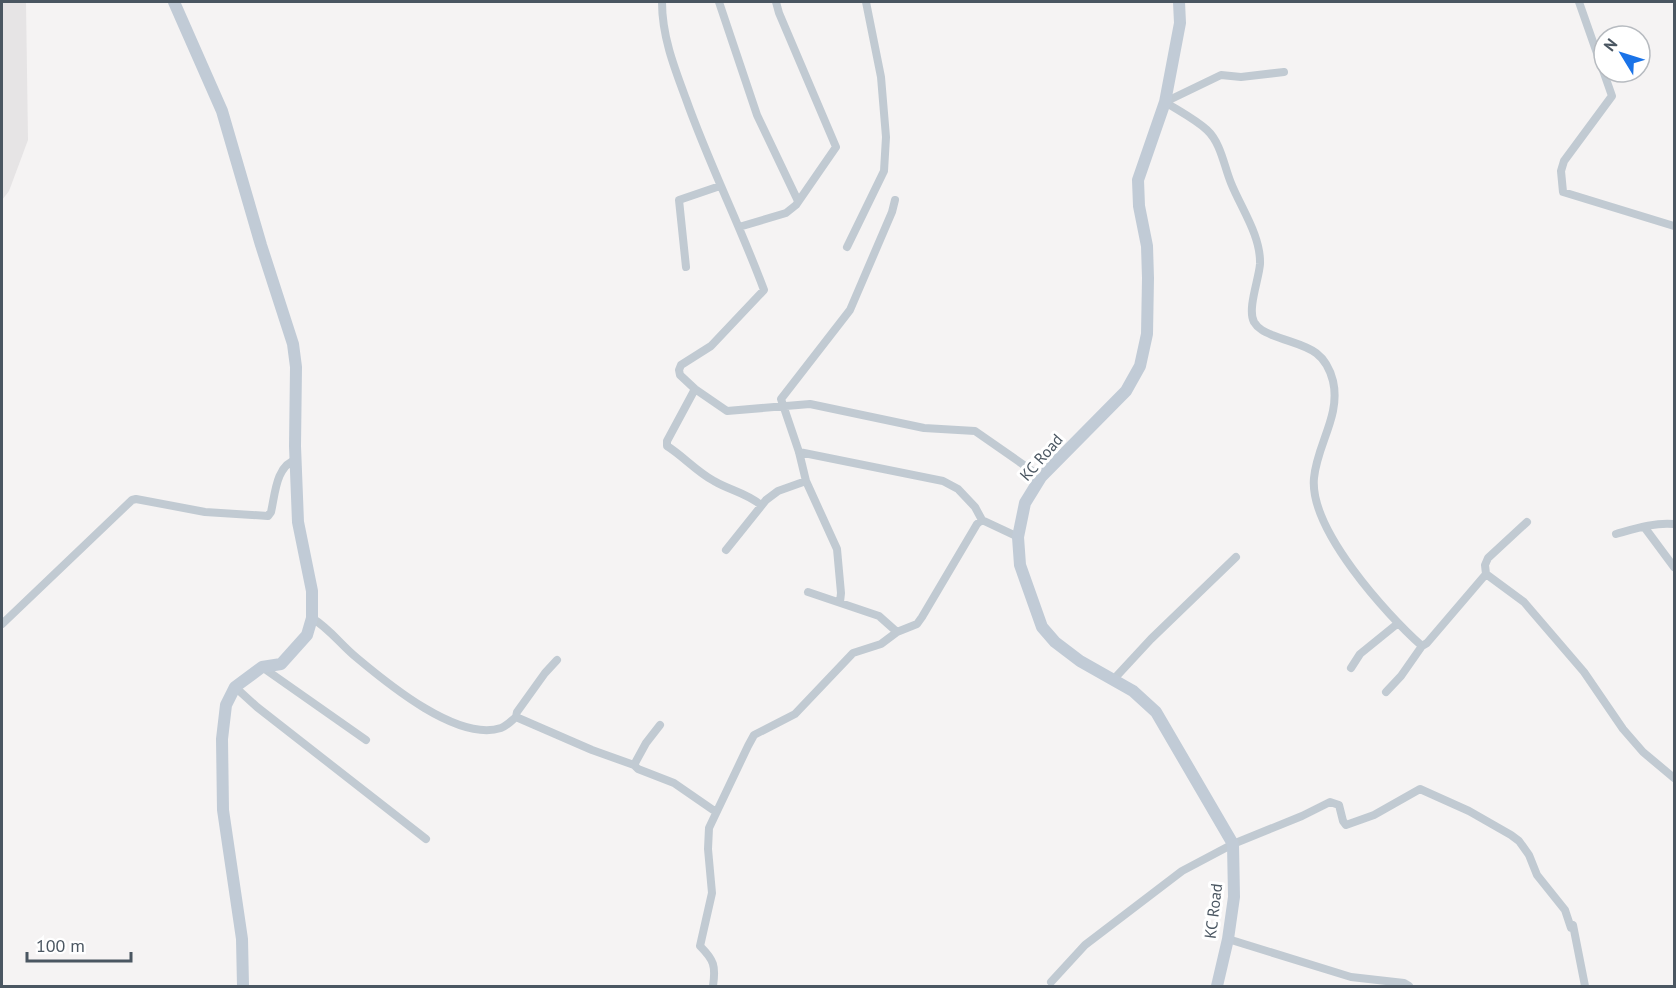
<svg xmlns="http://www.w3.org/2000/svg" width="1676" height="988" viewBox="0 0 1676 988" font-family="'PT Sans',sans-serif">
<style>
.education{fill:#e6e4e5}
.lines{fill:none;stroke-linecap:round;stroke-linejoin:round}
.street{stroke:#c1cad2;stroke-width:8}
.secondary{stroke:#c1cbd6;stroke-width:12}
.labels{text-anchor:middle;stroke-width:6;stroke-linejoin:round;paint-order:stroke}
.street-label{font-size:16px;fill:#4a5661;stroke:#fff}
</style>
<rect width="100%" height="100%" fill="#f5f3f3"/>
<path class="education" d="M2 2H26L28 140 9 191 2 200Z"/>
<g class="lines">
<path class="street" d="M662 2C662 36 674 67 686 99 709 164 740 225 764 290L711 346 681 365 679 370 680 375 695 389 727 411 810 404 924 428 975 431 1041 477
M719 2 757 115 798 201
M1579 2 1612 96 1564 161 1561 171 1563 192 1674 226
M1284 72 1241 77 1221 75 1165 102C1179 111 1195 119 1207 130 1221 143 1224 166 1231 183 1241 208 1261 236 1260 264 1259 279 1247 309 1254 322 1258 329 1265 332 1272 335 1302 347 1324 346 1333 381 1341 416 1317 444 1314 478 1309 529 1386 614 1422 646
M739 227 786 213 796 205 836 147 779 13 776 2
M847 247 884 171 886 137 881 77 866 2
M686 267 679 200 720 186
M695 389 667 441V446C683 456 697 472 714 481 731 491 745 492 761 505
M799 452 943 481 958 489 975 507 982 520 1018 537
M1527 522 1488 558 1485 565 1486 574 1524 602 1584 672 1623 729 1643 752 1674 778
M1645 528 1674 567
M1616 534C1634 529 1655 522 1674 524
M726 550 766 500 778 491 806 481
M808 592 879 616 897 632 917 624 922 617 977 524 982 520
M840 602 841 593 837 549 806 481 799 452 781 399 850 310 892 212 895 200
M312 618C330 629 341 645 357 658 388 684 458 742 501 728 507 726 511 721 516 717L517 712 545 673 557 660
M2 624 132 500 136 499 205 512 268 516 271 512C275 495 276 465 296 460
M262 667 366 740
M1351 668 1360 654 1397 624
M1113 680 1151 639 1236 557
M235 687 257 707 426 839
M1386 692 1401 676 1422 646 1427 643 1486 574
M516 717 592 750 634 765 638 769 674 783 716 812
M634 765 646 743 660 725
M1228 939 1351 977 1404 983 1409 986
M1051 982 1085 945 1182 871 1233 844 1302 816 1330 802 1339 805 1343 821 1346 825 1374 815 1420 789 1469 811 1511 835 1519 841 1529 855 1537 875 1565 910 1571 928 1573 925 1585 986
M713 986C716 966 714 960 700 946L712 893 708 849 709 828 748 746 754 735 795 714 853 653 881 644 897 632"/>
<path class="secondary" d="M174 2 222 111 261 245 293 344 296 367 295 446 298 522 312 591V618L307 635 281 664 262 667 235 687 226 705 222 739 223 810 242 939 243 986
M1179 2 1180 23 1165 102 1138 180 1139 206 1147 246 1148 278 1147 334 1140 366 1126 391 1041 477 1025 503 1018 537 1020 565 1042 627 1055 642 1080 661 1133 691 1156 712 1233 844 1234 897 1228 939 1217 986"/>
</g>
<g class="labels">
<g class="street-label">
<text transform="translate(1041 457) rotate(-49)" y="6">KC Road</text>
<text transform="translate(1213 911) rotate(-83)" y="6">KC Road</text>
</g>
</g>
<rect width="1676" height="988" fill="none" stroke="#4a5661" stroke-width="6"/>
<g transform="translate(1622 54) rotate(308)"><circle r="28" fill="#ffffff" stroke="#b7bbc0" stroke-width="1.5"/>
<path d="M0-4.5L10 22L0 15L-10 22Z" fill="#1a73e8"/>
<text y="-9" font-size="16" font-weight="bold" text-anchor="middle" fill="#4a5661">N</text>
</g>
<path d="M27 952v9h104v-9" fill="none" stroke="#4a5661" stroke-width="3"/>
<text x="36" y="952" font-size="18" fill="#4a5661" stroke="#ffffff" stroke-width="4.5" paint-order="stroke">100 m</text>
</svg>
